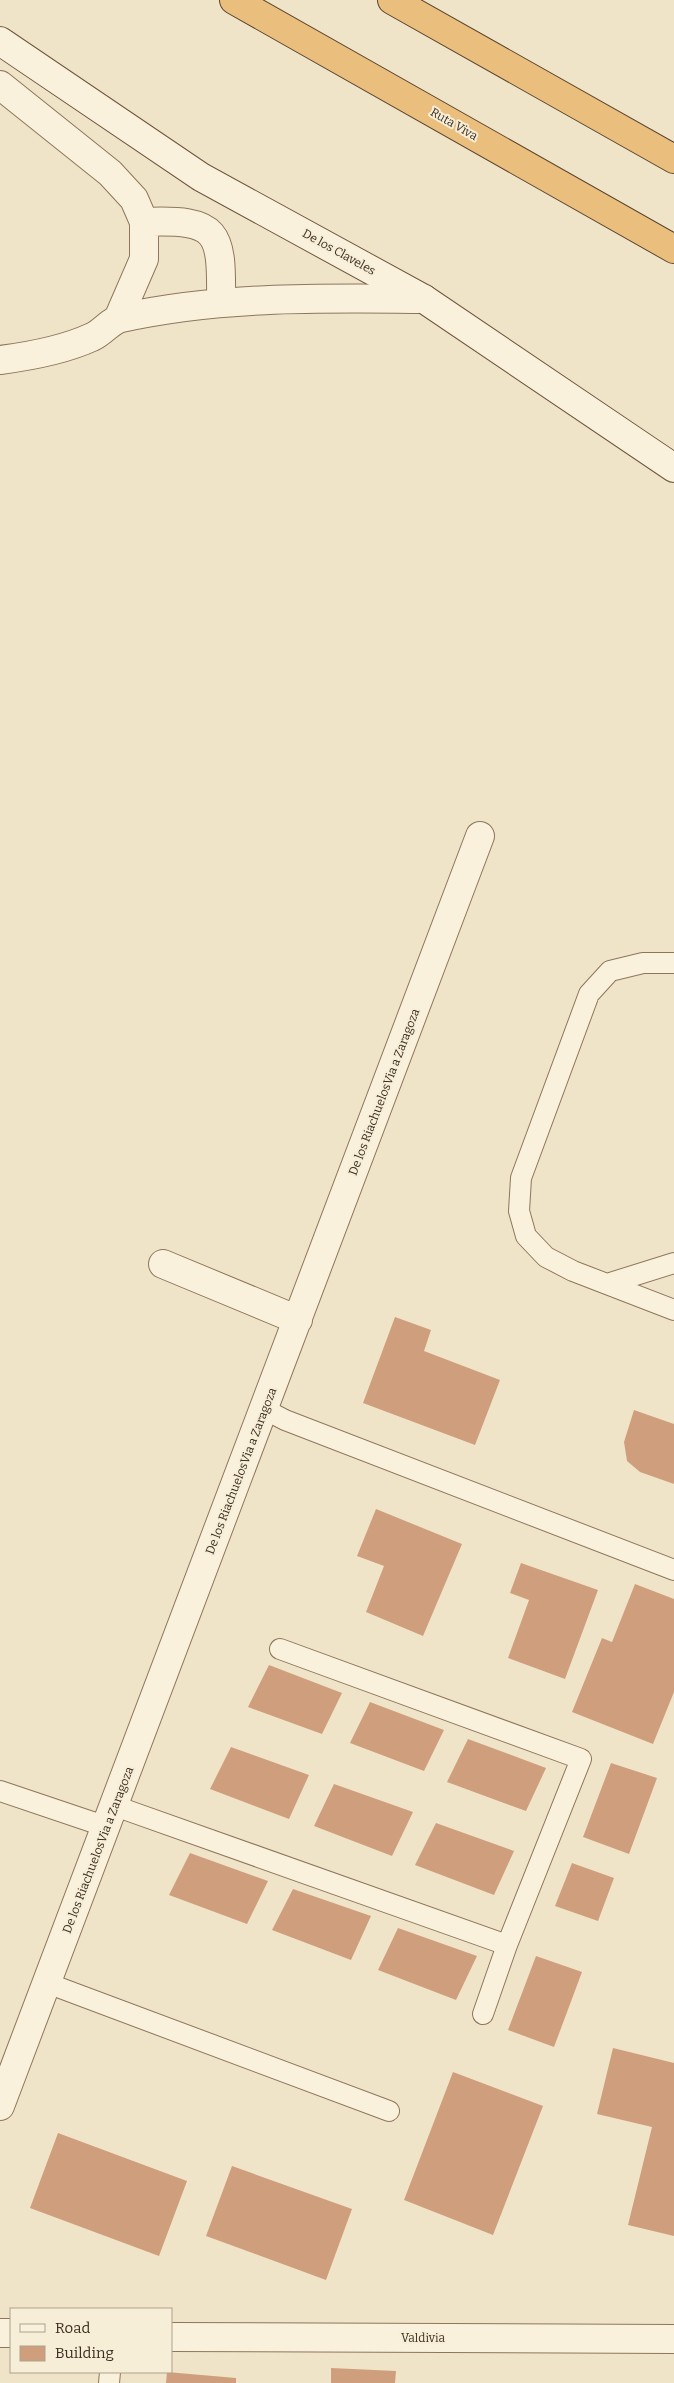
<svg xmlns="http://www.w3.org/2000/svg" width="674" height="2383" viewBox="0 0 674 2383" font-family="Bitter,serif">
<style>
.building{fill:#cf9f7d}
.lines{fill:none;stroke-linecap:round;stroke-linejoin:round}
.service-casing{stroke:#8d765c;stroke-width:22}
.minor-casing{stroke:#8d765c;stroke-width:30}
.secondary-casing{stroke:#6f573f;stroke-width:30}
.trunk-casing{stroke:#5b4430;stroke-width:30}
.service{stroke:#faf1dc;stroke-width:20}
.minor{stroke:#faf1dc;stroke-width:28}
.secondary{stroke:#faf1dc;stroke-width:28}
.trunk{stroke:#eabe7c;stroke-width:28}
.labels{text-anchor:middle;stroke-width:4;stroke-linejoin:round;paint-order:stroke}
.street-label{font-size:12px;fill:#3d2e20;stroke:#f7eed8}
</style>
<rect width="100%" height="100%" fill="#f0e4c8"/>
<path class="building" d="M395 1317 431 1330 424 1351 500 1380 475 1445 363 1403Z
M634 1410 674 1424V1484L640 1472 627 1461 624 1442Z
M376 1509 462 1544 423 1636 366 1612 384 1566 357 1556Z
M521 1563 598 1590 565 1679 508 1658 529 1600 510 1593Z
M635 1584 674 1599V1692L653 1744 572 1712 602 1638 612 1642Z
M269 1665 342 1693 322 1734 248 1707Z
M370 1702 444 1730 424 1771 350 1743Z
M468 1739 546 1768 526 1811 447 1782Z
M231 1747 309 1775 289 1819 210 1789Z
M611 1763 657 1778 629 1854 583 1837Z
M334 1784 413 1812 392 1856 314 1826Z
M436 1823 514 1851 494 1895 415 1865Z
M190 1853 268 1881 247 1924 169 1895Z
M572 1863 614 1878 598 1921 555 1906Z
M293 1889 371 1916 351 1960 272 1930Z
M398 1928 477 1956 456 2000 378 1970Z
M536 1956 582 1972 554 2047 508 2030Z
M613 2048 674 2063V2236L628 2225 652 2127 597 2114Z
M453 2072 543 2106 493 2235 404 2200Z
M58 2133 187 2181 159 2256 30 2208Z
M232 2166 352 2209 326 2280 206 2236Z
M331 2368 396 2371 395 2383H331Z
M167 2372 236 2378V2383H166Z"/>
<g class="lines">
<g class="service-casing">
<path id="service" d="M674 963H643L610 971 589 994 521 1178 519 1211 526 1236 546 1257 573 1271 674 1310
M607 1284 674 1263
M264 1409 285 1420 674 1570
M0 1791 107 1827
M115 1806 507 1945 581 1759 280 1649
M47 1983 389 2111
M483 2014 507 1945
M109 2383 110 2372"/>
</g>
<g class="minor-casing">
<path id="minor" d="M0 85 110 173 134 199 144 222V259L118 319
M144 222C219 219 222 231 221 302
M0 360C31 356 64 350 92 337 102 333 110 321 121 318 220 296 322 298 424 299
M163 1264 298 1320
M0 2106 480 836
M0 2333H11
M171 2337 674 2339"/>
</g>
<g class="secondary-casing">
<path id="secondary" d="M0 41 201 177 424 299 674 468"/>
</g>
<g class="trunk-casing">
<path id="trunk" d="M234 0 674 249
M392 0 674 159"/>
</g>
<use href="#service" class="service"/>
<use href="#minor" class="minor"/>
<use href="#secondary" class="secondary"/>
<use href="#trunk" class="trunk"/>
</g>
<g class="labels">
<g class="street-label">
<text transform="translate(454 124) rotate(30)" y="4">Ruta Viva</text>
<text transform="translate(339 252) rotate(29)" y="4">De los Claveles</text>
<text transform="translate(384 1092) rotate(-69)" y="4">De los RiachuelosVia a Zaragoza</text>
<text transform="translate(241 1471) rotate(-69)" y="4">De los RiachuelosVia a Zaragoza</text>
<text transform="translate(98 1850) rotate(-69)" y="4">De los RiachuelosVia a Zaragoza</text>
<text x="423" y="2342">Valdivia</text>
</g>
</g>
<rect x="10" y="2308" width="162" height="65" fill="#f7eed8" stroke="#ada18e"/>
<rect x="20" y="2324" width="25" height="8" fill="#faf1dc" stroke="#ada18e"/>
<text x="55" y="2333" font-size="15" fill="#3d2e20">Road</text>
<rect x="20" y="2346" width="25" height="15" fill="#cf9f7d" stroke="#ada18e"/>
<text x="55" y="2358" font-size="15" fill="#3d2e20">Building</text>
</svg>
